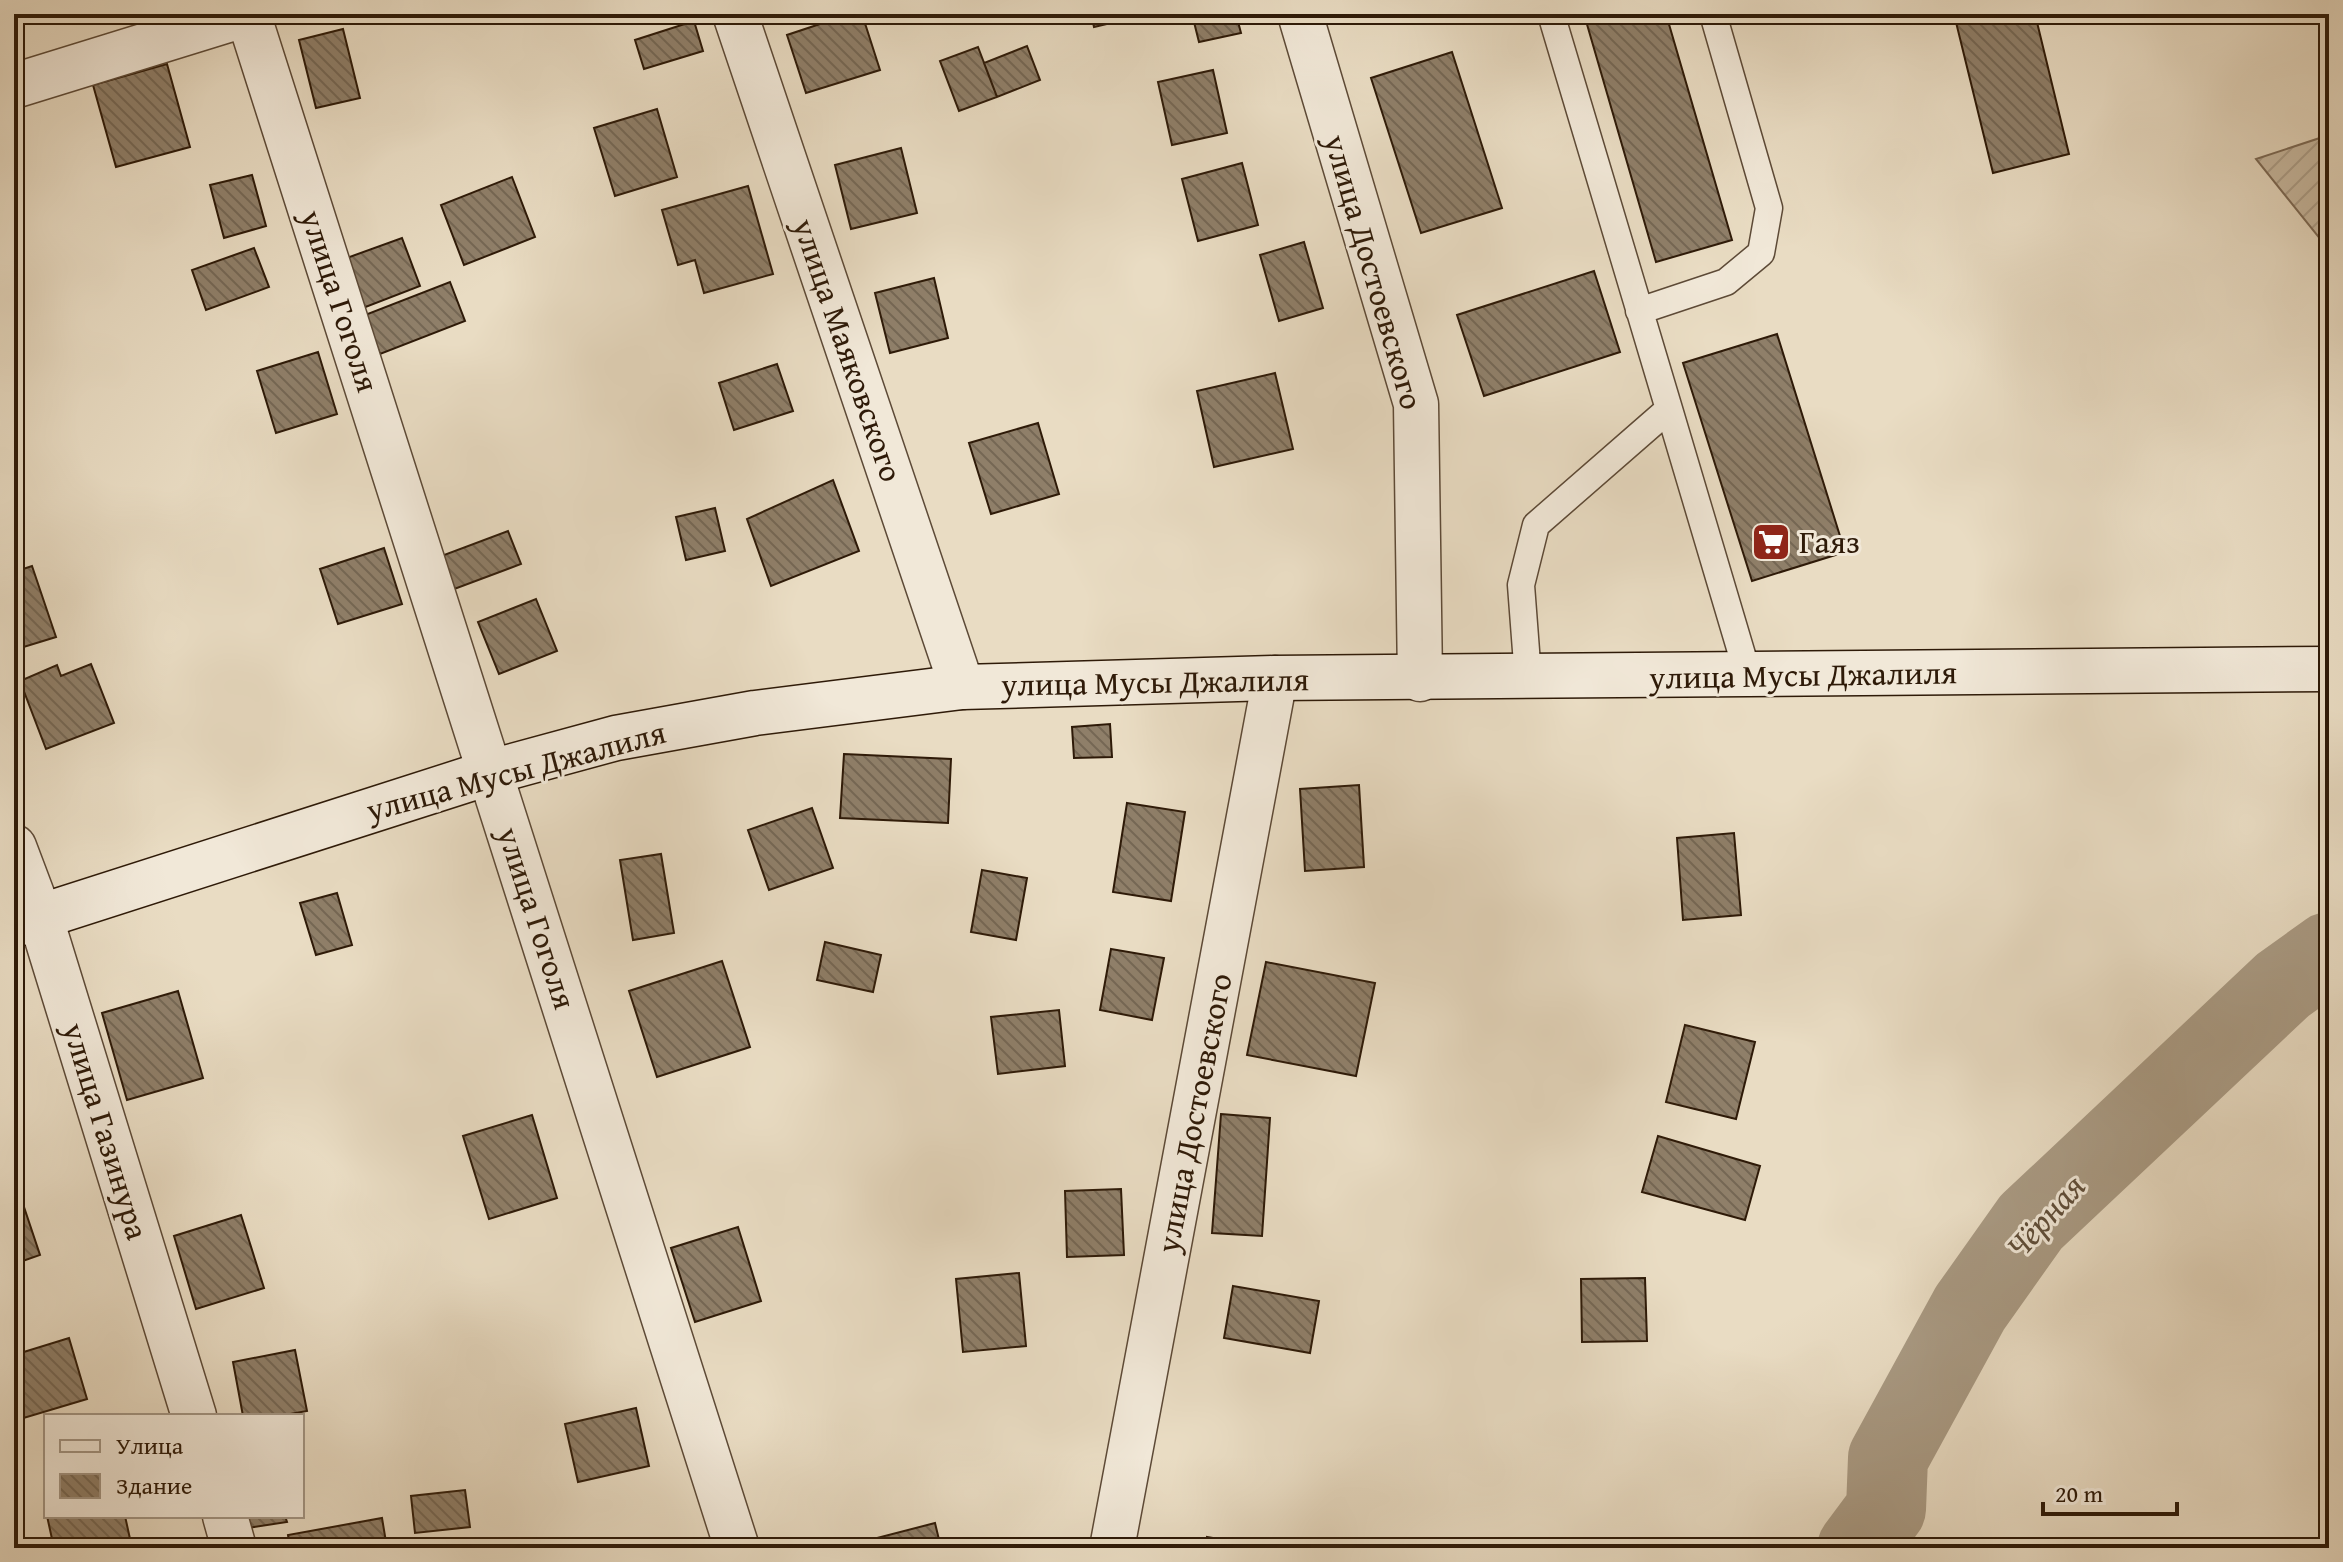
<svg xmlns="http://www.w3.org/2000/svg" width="2343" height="1562" viewBox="0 0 2343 1562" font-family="'Gentium Book Plus',serif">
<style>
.garden{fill:url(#garden-furrows);stroke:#7c6a56;stroke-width:2}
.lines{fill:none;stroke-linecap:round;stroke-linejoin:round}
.river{stroke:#a99a83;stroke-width:80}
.building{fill:url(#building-back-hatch);stroke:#2e1a08;stroke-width:2}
.lane-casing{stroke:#5d4a37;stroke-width:29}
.street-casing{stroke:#5d4a37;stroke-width:47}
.secondary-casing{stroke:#2e1a08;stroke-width:47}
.lane{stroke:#f1e8d8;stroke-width:26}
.street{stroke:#f1e8d8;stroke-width:44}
.secondary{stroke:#f1e8d8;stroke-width:44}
.labels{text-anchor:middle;stroke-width:6;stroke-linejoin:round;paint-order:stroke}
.street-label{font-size:32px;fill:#2e1a08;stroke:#f1e8d8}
.poi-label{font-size:32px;fill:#2e1a08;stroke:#f1e8d8;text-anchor:start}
.water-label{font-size:34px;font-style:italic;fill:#5f4d39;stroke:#f1e8d8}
</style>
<defs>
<pattern id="garden-furrows" width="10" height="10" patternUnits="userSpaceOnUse" patternTransform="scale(2)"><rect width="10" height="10" fill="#c9bba3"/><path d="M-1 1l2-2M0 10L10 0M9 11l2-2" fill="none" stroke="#ada08b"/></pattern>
<pattern id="building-back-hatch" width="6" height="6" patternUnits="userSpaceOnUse" patternTransform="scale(2)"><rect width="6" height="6" fill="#8f7f69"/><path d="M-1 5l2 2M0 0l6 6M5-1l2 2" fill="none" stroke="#756754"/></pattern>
</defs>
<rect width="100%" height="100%" fill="#e9dcc3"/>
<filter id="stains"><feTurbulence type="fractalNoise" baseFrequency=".0025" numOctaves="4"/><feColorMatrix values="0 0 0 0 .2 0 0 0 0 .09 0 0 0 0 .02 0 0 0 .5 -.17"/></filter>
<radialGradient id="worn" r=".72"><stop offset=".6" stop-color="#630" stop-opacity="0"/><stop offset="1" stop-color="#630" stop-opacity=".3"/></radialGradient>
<path class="garden" d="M2329 135V250L2256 159Z"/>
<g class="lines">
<path class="river" d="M1857 1548 1886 1509 1888 1458 1970 1308 2031 1222 2283 985 2329 952"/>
</g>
<path class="building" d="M850 14H862L880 70 806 93 787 35Z
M1091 14H1149L1094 27Z
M1192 14H1236L1241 33 1199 42Z
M1584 14H1666L1732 240 1656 262Z
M1954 14H2035L2069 154 1993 173Z
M694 21 703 51 644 69 635 40Z
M343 29 360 98 316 108 299 40Z
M1027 46 1040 80 997 97 984 63Z
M978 47 997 97 959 111 940 61Z
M1452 52 1502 208 1421 233 1371 78Z
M167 64 190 147 116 167 93 85Z
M1213 70 1227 133 1172 145 1158 82Z
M657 109 677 177 615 196 594 128Z
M901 148 917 213 851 229 835 165Z
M1242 163 1258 225 1198 241 1182 179Z
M252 175 266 226 224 238 210 185Z
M512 177 535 237 464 265 441 205Z
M748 186 773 274 704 293 695 260 678 265 662 210Z
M402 238 420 286 363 308 344 259Z
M1304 242 1323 308 1279 321 1260 255Z
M254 248 269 287 206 310 192 270Z
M1594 271 1620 352 1484 396 1457 315Z
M934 278 948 338 890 353 875 293Z
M450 282 465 321 380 354 365 315Z
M1777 334 1845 552 1752 581 1683 363Z
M318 352 337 414 276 433 257 371Z
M777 364 793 411 734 430 719 383Z
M1275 373 1293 449 1214 467 1197 391Z
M1038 423 1059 494 991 514 969 443Z
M833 480 859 551 771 586 747 519Z
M715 508 725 551 686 560 676 517Z
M508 531 521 564 449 591 436 558Z
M384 548 402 604 338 624 320 569Z
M32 566 56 637 14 650V572Z
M536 599 557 651 499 674 478 622Z
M91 664 114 723 46 749 20 681 57 665 61 676Z
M1110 724 1112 757 1074 758 1072 727Z
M844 754 951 759 948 823 840 818Z
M1359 785 1364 867 1305 871 1300 789Z
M1127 803 1185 812 1171 901 1113 892Z
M812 808 833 868 769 890 748 830Z
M1734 833 1741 915 1683 920 1677 838Z
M661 854 674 933 633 940 620 860Z
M982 870 1027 878 1016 940 971 932Z
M337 893 352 945 316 955 300 903Z
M825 942 881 955 873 992 817 980Z
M1111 949 1164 958 1152 1020 1100 1010Z
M722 961 750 1047 657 1077 629 991Z
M1266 962 1375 983 1356 1076 1247 1055Z
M178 991 203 1078 127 1100 102 1013Z
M1059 1010 1065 1066 998 1074 991 1017Z
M1685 1025 1755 1042 1736 1119 1666 1102Z
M1221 1114 1270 1118 1262 1236 1212 1233Z
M532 1115 557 1198 489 1219 463 1136Z
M1658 1136 1760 1166 1745 1220 1642 1192Z
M1121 1189 1124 1255 1067 1257 1065 1191Z
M24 1207 40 1255 14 1264V1211Z
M241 1215 264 1288 196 1309 174 1236Z
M738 1227 761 1301 695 1322 671 1248Z
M1019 1273 1026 1346 963 1352 956 1279Z
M1645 1278 1647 1341 1582 1342 1581 1279Z
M1233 1286 1319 1301 1310 1353 1224 1338Z
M69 1338 87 1399 17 1420 14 1355Z
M295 1350 307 1411 279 1416H243L233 1362Z
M636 1408 649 1466 578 1482 565 1424Z
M465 1490 470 1527 415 1533 411 1496Z
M47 1516H125L132 1548H54Z
M245 1516H285L287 1522 247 1528Z
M382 1518 387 1548H290L288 1535Z
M935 1523 941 1548H846V1546Z
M1207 1537 1249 1544 1248 1548H1205Z"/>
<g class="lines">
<g class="lane-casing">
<path id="lane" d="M1639 311 1726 282 1761 253 1769 208 1713 14
M1669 409 1748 675
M1528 677 1521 585 1536 525 1669 409 1551 14"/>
</g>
<g class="street-casing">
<path id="street" d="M248 14 737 1548
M735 14 962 687
M1300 14 1416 404 1420 679
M14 86 247 14
M14 847 40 916 194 1416
M225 1516 234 1548
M1112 1548 1275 678"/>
</g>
<g class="secondary-casing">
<path id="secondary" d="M14 925 491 772 616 738 755 713 962 687 1275 678 2329 669"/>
</g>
<use href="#lane" class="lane"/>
<use href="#street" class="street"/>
<use href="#secondary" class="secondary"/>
</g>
<defs>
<g id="supermarket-square" transform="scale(2)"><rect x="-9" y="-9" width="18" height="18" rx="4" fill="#8f2418" stroke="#f1e8d8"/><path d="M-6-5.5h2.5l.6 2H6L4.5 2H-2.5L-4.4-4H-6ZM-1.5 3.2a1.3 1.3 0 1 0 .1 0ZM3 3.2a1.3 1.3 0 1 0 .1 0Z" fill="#fff"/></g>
</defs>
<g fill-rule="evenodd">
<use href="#supermarket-square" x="1771" y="542"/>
</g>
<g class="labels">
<g class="street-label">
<text transform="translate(1374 272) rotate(74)" y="11">улица Достоевского</text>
<text transform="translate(340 301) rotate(72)" y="11">улица Гоголя</text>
<text transform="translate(848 350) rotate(71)" y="11">улица Маяковского</text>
<text transform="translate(1803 675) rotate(-1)" y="11">улица Мусы Джалиля</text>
<text transform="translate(1155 682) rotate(-1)" y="11">улица Мусы Джалиля</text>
<text transform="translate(516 771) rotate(-15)" y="11">улица Мусы Джалиля</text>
<text transform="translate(537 918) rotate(72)" y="11">улица Гоголя</text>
<text transform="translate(1194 1113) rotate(-79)" y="11">улица Достоевского</text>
<text transform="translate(106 1131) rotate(73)" y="11">улица Газинура</text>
</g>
<g class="poi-label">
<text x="1799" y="553">Гаяз</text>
</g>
<g class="water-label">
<text transform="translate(2045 1216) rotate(-48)" y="12">Чёрная</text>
</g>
</g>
<rect width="2343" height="1562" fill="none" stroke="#e9dcc3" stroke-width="48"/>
<rect x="16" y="16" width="2311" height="1530" fill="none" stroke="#2e1a08" stroke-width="4"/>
<rect x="24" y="24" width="2295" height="1514" fill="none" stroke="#2e1a08" stroke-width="2"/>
<rect x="44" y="1414" width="260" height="104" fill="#f1e8d8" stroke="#a39685" stroke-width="2"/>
<rect x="60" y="1440" width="40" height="12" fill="#f1e8d8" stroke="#a39685" stroke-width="2"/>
<text x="116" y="1454" font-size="24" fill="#2e1a08">Улица</text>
<rect x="60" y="1474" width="40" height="24" fill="url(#building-back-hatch)" stroke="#a39685" stroke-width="2"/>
<text x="116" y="1494" font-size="24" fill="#2e1a08">Здание</text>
<path d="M2043 1502v12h134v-12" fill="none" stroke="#2e1a08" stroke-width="4"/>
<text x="2055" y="1502" font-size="24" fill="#2e1a08" stroke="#f1e8d8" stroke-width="6" paint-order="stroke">20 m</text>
<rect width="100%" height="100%" filter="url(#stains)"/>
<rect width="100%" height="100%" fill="url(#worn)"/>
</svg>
